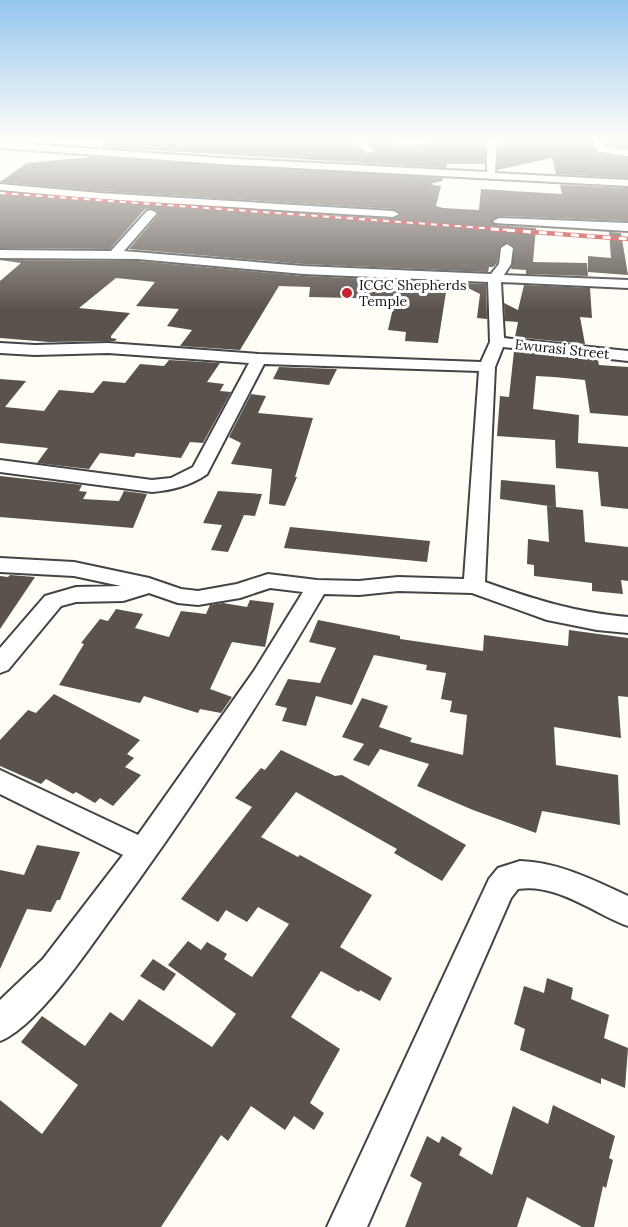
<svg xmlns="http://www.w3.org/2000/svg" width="628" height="1227" viewBox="0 0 628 1227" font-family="Lora,serif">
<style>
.building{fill:#5a524d}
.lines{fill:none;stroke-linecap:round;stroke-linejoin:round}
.minor-casing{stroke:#444;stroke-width:4}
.minor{fill:#fff;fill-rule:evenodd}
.rail-far1-casing{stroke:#c4262e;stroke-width:3}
.rail-casing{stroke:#c4262e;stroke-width:4.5}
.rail-far1{stroke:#fff;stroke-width:2;stroke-dasharray:6;stroke-linecap:butt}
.rail{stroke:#fff;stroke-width:3;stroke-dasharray:8;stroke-linecap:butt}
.poi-dot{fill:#c4262e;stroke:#fff;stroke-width:2}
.labels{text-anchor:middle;stroke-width:6;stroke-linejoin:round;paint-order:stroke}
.far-poi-label{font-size:14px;fill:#111;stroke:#fff;text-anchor:start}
.far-street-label{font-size:14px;fill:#111;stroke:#fff}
</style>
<rect width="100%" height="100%" fill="#fffdf5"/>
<path class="building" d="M107 139H350L368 155 377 151 364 139H386L396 145 430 144 427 139H485V170V164H447L446 168 100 147Z
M499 139H592V147L597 154 628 158V178L556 174 552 158 497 170Z
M604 139 628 140V148L607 145Z
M91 157 443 178 442 181 430 184 441 186 436 206 443 208 479 210 481 189 562 194 560 185 628 188V221L499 216 491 221 495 225 536 228 533 262 587 263 588 276 526 274V270L511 269 515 248 508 242 500 246 497 263 493 267H489L488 272 303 264 129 249 159 214 158 211 150 208 145 209 110 249 0 248V192L100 201 393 219 401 215 393 209 100 191 0 182 27 163Z
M609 232 621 233 628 275 588 272V256L611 258Z
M0 260 138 261 303 276 486 284 487 319 477 318 480 294 466 287 447 286 438 343 405 341 406 332 388 330 395 299 309 297 310 287 279 286 240 350 180 346 192 330 167 326 179 309 136 306 155 282 116 278 79 308 130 313 111 336V338L117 339 115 341 49 342 0 338V281L21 263Z
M524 285 590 288 592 318 580 317 585 344 515 337 518 322 505 321 504 303 518 310Z
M514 351 598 360 599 365 628 367V416L590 413 585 380 554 377 536 376 533 409 579 415 578 443 628 447V509L601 506 598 472 556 468 555 440 497 436 500 396 509 397Z
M169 360 220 363 207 382 224 384 220 391 231 392 203 443 190 442 181 458 136 453 134 457 100 453 89 469 37 463 48 448 0 443V379L26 381 5 407 44 411 59 390 93 393 103 381 125 383 140 364 164 366Z
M279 367 337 369 329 385 273 379Z
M251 394 266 396 258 413 313 418 295 477H297L285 506 269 504 272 469 231 464 241 443 229 437Z
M0 476 82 485 79 491 87 492 83 499 119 501 124 491 147 494 133 528 0 517Z
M501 480 555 485 556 507 500 499Z
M218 491 262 494 255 516 244 515 228 552 211 550 222 525 203 523Z
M547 506 583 510 585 542 628 547V581L621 580 623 594 592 591V583L534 576V565L527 564 528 539 549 542Z
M290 527 430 541 427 562 284 548Z
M10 575 35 577 0 629V576L8 577Z
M250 600 274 603 265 647 232 642 210 689 232 697 221 713 200 709 198 713 144 696 140 703 59 685 84 644 81 643 100 619 108 621 116 609 143 614 135 628 169 637 181 611 206 614 210 605 223 603 247 607Z
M318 620 400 636V639L483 651 484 635 568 646 569 630 628 638V697L618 696 621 738 554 727 556 765 618 775 620 825 542 811 536 833 473 810 417 786 429 764 380 749 369 766 353 760 364 744 342 737 362 698 388 706 379 727 412 738 410 742 463 755 467 715 450 712 452 701 441 699 446 673 426 670 427 665 374 655 352 705 316 696 306 726 282 721 287 708 275 705 288 679 320 683 336 648 309 642Z
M54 694 140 740 127 754 134 758 125 767 141 775 113 806 100 798 95 803 76 792 73 794 46 779 41 784 0 766V740L28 710 36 713Z
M281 750 335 776 342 775 466 845 442 881 394 853 397 849 296 792 261 837 298 857 300 855 372 895 340 947 392 978 380 1001 360 990 359 992 321 971 291 1017 340 1049 310 1103 324 1113 314 1130 294 1116 285 1130 251 1106 228 1141 221 1135 161 1227H0V1100L42 1134 78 1085 21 1042 42 1016 85 1046 110 1012 123 1021 139 999 212 1047 236 1014 168 965 188 941 201 950 207 942 227 954 224 959 252 977 289 924 258 907 247 922 226 910 218 922 181 899 252 807 235 798 261 768 265 770Z
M37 845 80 852 60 900H57L51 912 27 909 0 969V870L24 875Z
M153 959 176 974 164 991 140 976Z
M547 978 573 988 571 999 609 1015 604 1038 628 1048 625 1088 601 1078V1084L520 1050 525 1029 514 1024 524 986 544 993Z
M553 1105 615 1136 609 1158 613 1160 606 1188 603 1186 594 1227H582L527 1197 517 1227H405L422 1183 410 1176 427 1136 439 1143 442 1136 462 1148 459 1155 492 1175 513 1106 548 1124Z"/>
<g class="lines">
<g class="minor-casing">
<path id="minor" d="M352 139H361L375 151 367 153Z
M487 139H497L495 173 628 180V186L220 164 0 148V142L220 158 487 172Z
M594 139H602L605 147 628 150V156L599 152 594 147Z
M0 184 100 193 393 211 399 214 393 217 100 199 0 190Z
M151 210 157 213 124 251 303 266 491 274 499 264 501 248 507 244 513 248 511 264 504 275 628 280V288L501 282 504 338 628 351V361L503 347 495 367 485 582C536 600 574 612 628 617V633L597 630 547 620 472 593 398 591 359 595 324 594C258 707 186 816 109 921 85 954 37 1026 0 1041V1000L43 959 123 855 0 794V770L138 835 254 671 303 592 270 588 240 598 198 605 178 603 149 593 123 601 76 602 61 606 8 670 0 673V648L45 596 76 587 121 586 74 576 0 572V558L74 562 149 578 181 589 198 591 237 584 268 574 317 580 359 581 398 577 464 579 479 371 264 364 207 474C190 486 172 490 152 492L0 472V460L152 480 171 478 193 467 249 363 108 353 35 355 0 353V343L35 345 108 343 259 354 481 362 490 342 488 282 303 274 138 259 0 258V250L111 251 147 211Z
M499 218 628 223V231L495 223 493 221Z
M520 861C558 862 594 880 628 896V926C593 913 557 883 518 889L511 898 367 1227H327L489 879 498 868Z"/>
</g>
<use href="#minor" class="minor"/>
<g class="rail-far1-casing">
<path id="rail-far1" d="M0 193 511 230"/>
</g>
<g class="rail-casing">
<path id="rail" d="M491 229 628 239"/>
</g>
<use href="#rail-far1" class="rail-far1"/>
<use href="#rail" class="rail"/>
</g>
<linearGradient id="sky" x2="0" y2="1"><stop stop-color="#95c6ee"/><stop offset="0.45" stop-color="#fffefa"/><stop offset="1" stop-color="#fffefa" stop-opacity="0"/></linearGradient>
<rect width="628" height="310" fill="url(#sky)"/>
<circle class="poi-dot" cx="347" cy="293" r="6"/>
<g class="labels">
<g class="far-poi-label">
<text x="359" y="290">ICGC Shepherds<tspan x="359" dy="16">Temple</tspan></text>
</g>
<g class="far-street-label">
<text transform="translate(562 349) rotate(6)" y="5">Ewurasi Street</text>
</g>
</g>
</svg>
